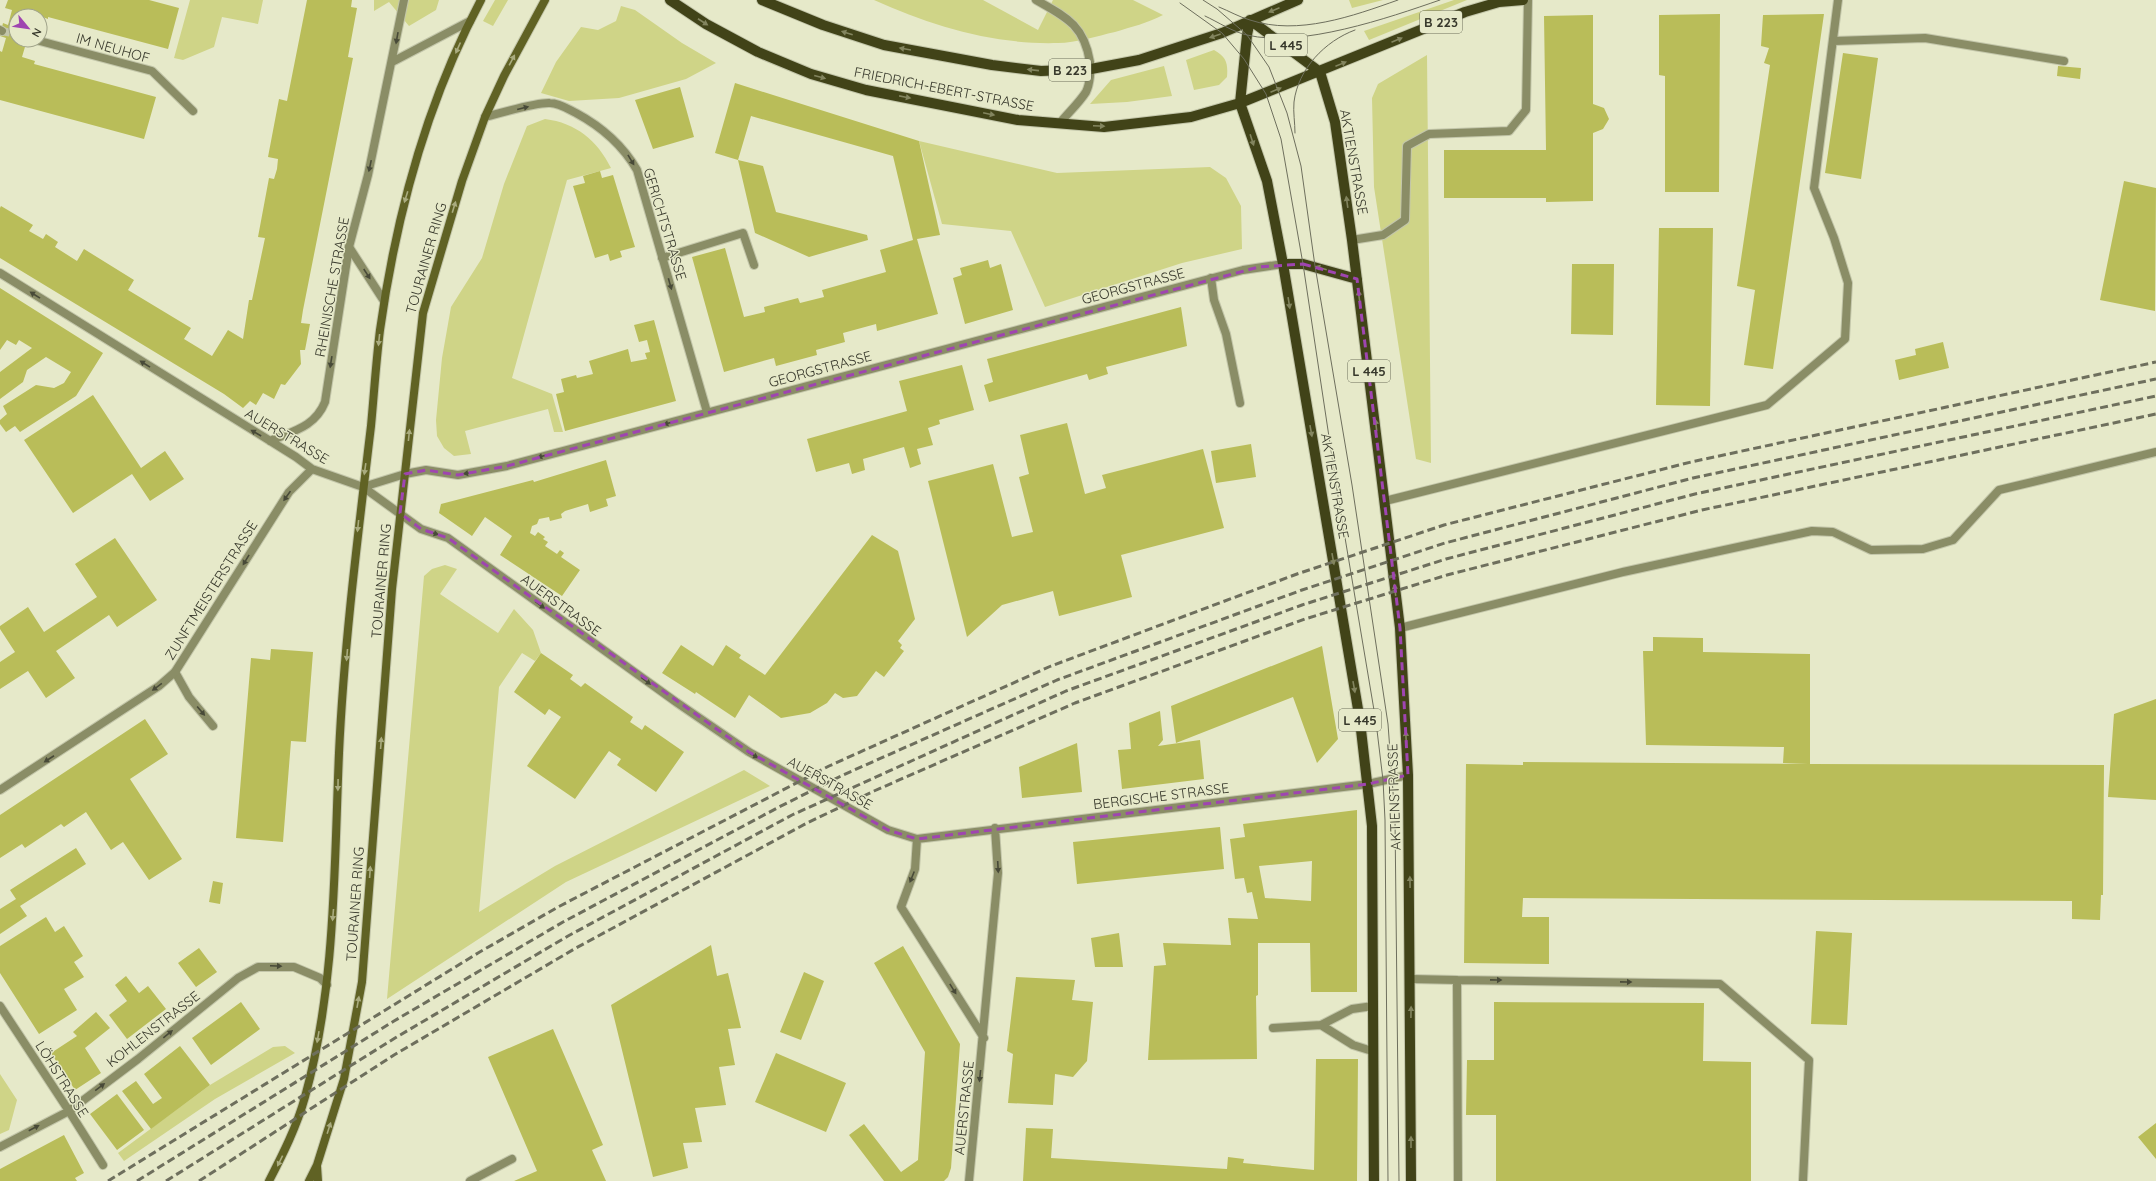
<svg xmlns="http://www.w3.org/2000/svg" width="2156" height="1181" viewBox="0 0 2156 1181" font-family="Quicksand,sans-serif">
<style>
.green{fill:#cfd487}
.building{fill:#b9bd59;fill-rule:evenodd}
.lines{fill:none;stroke-linecap:round;stroke-linejoin:round}
.street-tunnel{stroke:#c3c6aa;stroke-width:8;stroke-dasharray:8 4;stroke-linecap:butt}
.lane-casing{stroke:#c3c6aa;stroke-width:10}
.street-casing{stroke:#c3c6aa;stroke-width:10}
.secondary-casing{stroke:#c3c6aa;stroke-width:10}
.primary-casing{stroke:#c3c6aa;stroke-width:12}
.lane{stroke:#8a8d66;stroke-width:8}
.street{stroke:#8a8d66;stroke-width:8}
.secondary{stroke:#606224;stroke-width:8}
.primary{stroke:#414318;stroke-width:10}
.tram{stroke:#6e6f5d;stroke-width:1}
.rail{stroke:#6e6f5d;stroke-width:3;stroke-dasharray:8 4;stroke-linecap:butt}
.oneway{fill:#83855f}
.oneway2{fill:#484a38}
.oneway3{fill:#aaac7f}
.marked{fill:none;stroke:#9f45b0;stroke-width:3;stroke-dasharray:8 5;stroke-linejoin:round}
.labels{text-anchor:middle;stroke-width:3;stroke-linejoin:round;paint-order:stroke}
.shield{fill:#e6e9c9;stroke:#6c6e5b;stroke-width:1}
.shield-label{font-size:13px;font-weight:bold;fill:#38392c}
.street-label{font-size:14px;fill:#38392c;stroke:#e6e9c9}
</style>
<rect width="100%" height="100%" fill="#e6e9c9"/>
<path class="green" d="M190 0H263L258 24 222 17 214 47 183 60 174 58Z
M374 0H439L436 10 409 26 389 2 374 11Z
M495 0H508L493 26 483 21Z
M874 0H983L1038 30 1053 0H1133L1163 15C1148 23 1131 27 1115 32 1097 36 1076 43 1058 43 994 45 932 26 874 0Z
M1349 0H1383L1352 8Z
M1454 0H1467L1369 40 1364 31Z
M621 6 635 10 682 43 716 63 686 79 619 98 569 101 541 93 556 62 581 27 598 30 616 21Z
M1214 50C1227 57 1228 64 1227 77L1219 85 1194 90 1186 60Z
M1427 55 1431 463 1416 459 1374 187 1372 98 1378 84Z
M1164 66 1172 96 1127 102 1090 104 1111 80Z
M545 119C576 123 597 140 611 168L567 180 512 378 552 394 563 432H554L548 409 465 431 471 454 454 456 444 448 437 436 436 420 442 358 451 307 482 258 504 184 527 126Z
M919 141 1057 173 1210 167 1226 178 1241 206 1242 249 1182 263 1045 307 1011 231 942 224Z
M445 565 457 569 440 594 498 633 514 609 533 630 541 653 535 661 522 653 499 687 479 912 555 866 744 770 770 786 566 882 387 999 424 576 432 569Z
M285 1046 295 1053 215 1099 124 1161 118 1153 210 1085 273 1047Z
M0 1074 17 1100 9 1130 0 1134Z"/>
<path class="building" d="M8 0H149L179 8 168 49 48 17V19L40 16H16V40H27L22 57 35 61 34 64 156 97 144 139 0 100V51L2 52 6 38 0 36 3 23 8 25 12 10 5 8Z
M307 0H352L351 7 357 8 348 57 353 58 303 310 301 323 310 324 305 350H300L301 364 285 385 281 384 274 399 263 393 256 405 250 401 243 408 224 394 0 258V208L1 206 33 225 29 231 43 239 46 234 58 242 55 247 77 261 84 249 134 280 128 290 191 328 184 339 212 356 228 330 243 339 249 300H252L265 238 258 237 269 178 274 179 277 169 278 159 268 157 279 99 287 101Z
M1720 14 1719 192H1665V76L1659 75V15Z
M1824 14 1773 369 1744 365 1755 290 1737 286 1770 65 1764 63 1769 48 1761 46 1763 15Z
M1593 15V104L1604 108 1609 119 1603 129 1593 133V201L1546 202V198H1444V150H1546L1544 16Z
M1843 53 1878 58 1861 179 1825 173Z
M2058 66 2081 68 2080 79 2057 76Z
M735 83 919 141 940 235 917 239 938 314 877 331 876 324 843 333 845 342 816 350 817 355 776 366 774 358 724 372 692 257 725 248 744 317 765 312 764 307 798 298 800 303 824 297 822 290 886 272 880 250 913 240 893 156 751 116 738 160 715 153Z
M680 87 694 137 653 149 635 100Z
M738 160 763 166 776 212 867 235 868 240 809 257 755 233Z
M600 171 602 178 613 175 635 247 620 251 622 257 610 261 608 254 595 258 573 186 585 183 583 176Z
M2124 181 2156 188 2155 311 2100 300Z
M1659 228H1713L1710 406 1656 405Z
M988 260 990 268 1001 264 1013 310 965 324 953 278 962 275 960 268Z
M1572 264H1614L1613 335 1571 334Z
M0 288 103 353 76 396 20 432 15 426 6 432 0 424V420L7 414 3 406 36 385 54 388 64 383 71 372 46 357 27 370 23 382 0 399V372L32 348 19 340 16 345 7 340 0 350Z
M1181 307 1187 346 1106 367 1108 374 1089 380 1087 374 989 402 984 385 993 382 987 359Z
M654 320 676 401 565 431 556 394 564 392 561 379 576 375 577 378 593 374 589 361 628 349 631 362 647 359 645 353 650 352 647 340 639 342 634 325Z
M1943 342 1949 368 1899 380 1895 360 1916 355 1915 349Z
M962 365 974 410 939 420 940 424 928 428 933 445 917 449 921 464 910 468 904 447 863 459 865 470 852 474 849 463 816 472 807 439 907 411 899 381Z
M93 395 141 468 165 451 184 479 150 501 132 474 73 513 24 440Z
M1067 423 1085 494 1106 488 1102 475 1203 449 1224 528 1121 555 1132 597 1059 616 1053 591 1002 605 967 637 928 481 993 464 1012 537 1033 532 1019 477 1029 474 1020 435Z
M1251 444 1256 477 1216 483 1211 451Z
M606 460 616 496 606 499 608 506 590 512 588 504 565 511 561 514 562 518 550 521 549 517 539 519 537 524 532 526 530 533 535 536 538 532 545 537 543 539 548 542 545 546 557 554 560 550 564 553 561 557 580 570 562 596 500 555 512 536 485 517 472 536 439 513 441 504 533 480 534 482Z
M872 535 898 551 915 619 898 641 902 645 900 648 904 651 884 677 876 671 857 696 843 698 835 693 827 703 810 713 781 718 749 695 735 718 696 692 695 694 662 673 681 645 713 666 726 645 741 655 739 658 765 675Z
M115 538 157 600 117 627 109 615 56 651 75 678 46 698 28 671 0 689V662L15 652 0 629V626L28 607 44 632 97 597 75 564Z
M1653 637 1703 638V652L1810 654V764L2104 765 2103 895H2101L2100 920 2072 919V901L1523 898 1522 917H1549V964L1464 963 1466 764 1523 765V762L1808 764 1783 763 1784 747 1646 745 1643 651H1653Z
M1322 646 1338 739 1317 763 1293 697 1176 743 1171 706Z
M271 649 313 652 306 742 291 741 283 842 236 838 251 658 270 660Z
M541 653 573 675 570 679 581 687 585 683 633 717 630 722 642 730 645 725 684 752 656 792 617 765 621 759 609 751 575 799 527 766 561 717 549 709 545 715 514 692Z
M2156 699V800L2108 797 2114 714Z
M1160 711 1163 740 1158 746 1200 740 1204 779 1122 789 1118 750 1131 749 1129 723Z
M145 719 168 754 130 779 182 859 149 880 123 842 111 850 86 812 64 827 61 824 25 848 22 844 0 858V815Z
M1077 743 1082 792 1022 798 1019 767Z
M1357 810V992H1311L1310 943H1258V995L1256 996 1257 1059 1148 1060 1154 966 1166 965 1163 943 1231 945 1228 918 1258 919 1252 892 1247 893 1244 878 1235 879 1230 839 1245 837 1243 824ZM1312 861 1311 901 1265 898 1259 866Z
M1220 827 1224 869 1077 884 1073 842Z
M76 848 86 864 20 906 27 916 0 934V909L16 899 10 890Z
M213 881 223 883 220 904 209 902Z
M46 917 55 932 64 926 83 956 74 962 84 977 64 989 77 1010 39 1034 0 973V946Z
M1816 931 1852 933 1847 1025 1811 1024Z
M1119 933 1123 967H1095L1091 938Z
M711 945 717 976 728 973 741 1028 728 1029 735 1065 719 1067 726 1105 695 1108 702 1142 683 1143 688 1168 653 1177 611 1005Z
M903 946 960 1044 951 1168 948 1177 944 1181H884L849 1135 864 1124 901 1172 918 1160 925 1052 874 963Z
M199 948 217 972 196 987 178 963Z
M804 972 824 981 801 1040 780 1032Z
M126 976 139 993 148 986 166 1009 127 1039 109 1015 127 1001 115 985Z
M1016 977 1075 980 1072 1000 1093 1002 1087 1061 1073 1077 1055 1074 1053 1105 1008 1103 1013 1054 1007 1051Z
M241 1002 260 1029 211 1065 192 1038Z
M1494 1002 1704 1003 1703 1061 1751 1062V1181H1496V1115H1466L1467 1060H1494Z
M96 1012 110 1028 85 1048 101 1073 75 1090 51 1053 77 1036 73 1032Z
M553 1029 603 1145 592 1150 606 1181H514L537 1171 488 1057Z
M180 1046 210 1085 151 1129 122 1091 136 1081 153 1104 162 1098 144 1074Z
M776 1053 846 1083 826 1132 755 1102Z
M1316 1059H1358L1357 1181H1023L1026 1128 1053 1129 1051 1158 1227 1169 1228 1157 1244 1159 1243 1163 1314 1170Z
M117 1094 144 1130 117 1150 90 1114Z
M2156 1123V1159L2138 1137Z
M64 1135 84 1173 75 1178 77 1181H0V1169Z"/>
<g class="lines">
<path class="street-tunnel" d="M2 31 16 34"/>
<g class="lane-casing">
<path id="lane" d="M1036 0C1066 17 1084 25 1090 62 1091 70 1090 84 1086 92 1079 103 1068 113 1060 123
M1834 41 1925 38 2064 61
M1352 240 1383 235 1405 220 1407 146 1429 134 1509 131 1526 110 1528 0
M349 247 384 301
M662 258 743 233 754 265
M1211 278 1214 300 1226 334 1240 403
M1385 501 1767 405 1845 339 1848 283 1834 238 1814 188 1838 0
M1400 628 1623 572 1812 531 1833 532 1871 550 1923 549 1953 540 1999 490 2156 452
M175 672 189 697 213 726
M1411 979 1457 980 1458 1181
M1457 980 1720 984 1809 1060 1803 1181
M1321 1025 1353 1045 1372 1051
M1273 1028 1321 1025 1352 1009 1373 1006
M69 1111 103 1165
M470 1181 512 1159"/>
</g>
<g class="street-casing">
<path id="street" d="M0 30 2 31
M36 40 152 71 193 111
M392 62 470 21
M485 117C500 113 537 102 550 103 559 103 568 109 576 113 602 127 622 144 637 170L707 412
M0 273 296 457 312 469 363 487 421 529 448 538 676 702 749 752 888 830 917 839 1368 784 1408 775
M270 441C293 431 315 427 325 402L349 247 368 175 404 0
M363 487 405 474 426 470 458 475 507 466 1243 270 1283 264
M0 790 159 686 175 672 289 492 312 469
M917 839 915 869 901 907 984 1038
M0 1006 69 1111
M0 1147 69 1111 138 1059 238 978 258 967H294L320 978 327 985
M969 1181 998 873 995 828"/>
</g>
<g class="secondary-casing">
<path id="secondary" d="M317 1166 318 1181
M269 1181C283 1154 297 1126 305 1097 336 985 334 868 339 753 344 644 358 535 371 426 374 394 376 362 380 330 396 216 427 101 481 0
M309 1181 317 1165 344 1079 362 982 392 589 423 313 462 181 485 117 504 76 545 0"/>
</g>
<g class="primary-casing">
<path id="primary" d="M670 0 706 24 758 52 811 74 866 90 1018 120 1104 127 1191 117 1240 103 1465 12 1499 2 1523 0
M762 0 823 25 884 45 992 65 1041 71 1091 69 1139 60 1222 33 1298 0
M1250 20 1320 72 1335 122 1352 240 1400 628 1408 775 1411 1181
M1250 20 1247 35 1240 103 1267 181 1283 264 1360 721 1372 826 1374 1181
M1283 264H1303L1357 279"/>
</g>
<use href="#lane" class="lane"/>
<use href="#street" class="street"/>
<use href="#secondary" class="secondary"/>
<use href="#primary" class="primary"/>
<path class="tram" d="M1203 0 1217 9 1247 35 1269 67 1287 113 1301 166 1315 266 1352 485 1388 724 1395 819 1399 1181
M1180 3 1222 33 1244 59 1266 94 1281 139 1303 264 1337 490 1376 722 1383 780 1385 820 1388 1181
M1219 7C1229 11 1239 17 1250 20 1298 36 1353 16 1398 0
M1205 16C1218 22 1233 32 1247 35 1301 48 1388 18 1440 0
M1295 133C1295 123 1293 112 1294 102 1298 69 1325 41 1355 30"/>
<path class="rail" d="M108 1181 478 953 558 907 829 766 1051 666 1297 574 1444 525 1691 462 2156 362
M137 1181 394 1021 563 922 779 807 843 775 1057 680 1302 590 1445 543 1693 478 2156 379
M166 1181 395 1038 568 936 792 815 1066 691 1302 605 1446 559 1695 494 2156 396
M199 1181 394 1055 576 948 807 823 874 791 1075 703 1305 619 1447 575 1702 510 2156 414"/>
</g>
<defs><path id="oneway-solid" d="M-6-.8H1V-3.2L6.5 0L1 3.2V.8H-6Z"/></defs>
<g class="oneway">
<use href="#oneway-solid" transform="translate(1274 10) rotate(157)"/>
<use href="#oneway-solid" transform="translate(703 22) rotate(33)"/>
<use href="#oneway-solid" transform="translate(847 33) rotate(-162)"/>
<use href="#oneway-solid" transform="translate(1215 36) rotate(161)"/>
<use href="#oneway-solid" transform="translate(1397 40) rotate(-23)"/>
<use href="#oneway-solid" transform="translate(905 49) rotate(-170)"/>
<use href="#oneway-solid" transform="translate(1341 64) rotate(-22)"/>
<use href="#oneway-solid" transform="translate(1033 70) rotate(-174)"/>
<use href="#oneway-solid" transform="translate(820 77) rotate(15)"/>
<use href="#oneway-solid" transform="translate(1276 90) rotate(-23)"/>
<use href="#oneway-solid" transform="translate(905 97) rotate(11)"/>
<use href="#oneway-solid" transform="translate(989 114) rotate(12)"/>
<use href="#oneway-solid" transform="translate(1099 126) rotate(3)"/>
<use href="#oneway-solid" transform="translate(1252 140) rotate(72)"/>
<use href="#oneway-solid" transform="translate(1347 202) rotate(-98)"/>
<use href="#oneway-solid" transform="translate(1321 268) rotate(-163)"/>
<use href="#oneway-solid" transform="translate(1359 296) rotate(-97)"/>
<use href="#oneway-solid" transform="translate(1289 303) rotate(81)"/>
<use href="#oneway-solid" transform="translate(1376 425) rotate(-97)"/>
<use href="#oneway-solid" transform="translate(1311 431) rotate(80)"/>
<use href="#oneway-solid" transform="translate(1333 559) rotate(80)"/>
<use href="#oneway-solid" transform="translate(1395 590) rotate(-97)"/>
<use href="#oneway-solid" transform="translate(1354 687) rotate(80)"/>
<use href="#oneway-solid" transform="translate(1406 737) rotate(-93)"/>
<use href="#oneway-solid" transform="translate(1410 882) rotate(-91)"/>
<use href="#oneway-solid" transform="translate(1411 1012) rotate(-89)"/>
<use href="#oneway-solid" transform="translate(1411 1142) rotate(-90)"/>
</g>
<g class="oneway2">
<use href="#oneway-solid" transform="translate(397 38) rotate(100)"/>
<use href="#oneway-solid" transform="translate(523 108) rotate(-14)"/>
<use href="#oneway-solid" transform="translate(631 160) rotate(59)"/>
<use href="#oneway-solid" transform="translate(370 166) rotate(102)"/>
<use href="#oneway-solid" transform="translate(367 274) rotate(57)"/>
<use href="#oneway-solid" transform="translate(670 284) rotate(74)"/>
<use href="#oneway-solid" transform="translate(35 295) rotate(-148)"/>
<use href="#oneway-solid" transform="translate(331 362) rotate(99)"/>
<use href="#oneway-solid" transform="translate(145 364) rotate(-148)"/>
<use href="#oneway-solid" transform="translate(669 423) rotate(165)"/>
<use href="#oneway-solid" transform="translate(256 433) rotate(-150)"/>
<use href="#oneway-solid" transform="translate(543 456) rotate(165)"/>
<use href="#oneway-solid" transform="translate(469 473) rotate(171)"/>
<use href="#oneway-solid" transform="translate(287 496) rotate(125)"/>
<use href="#oneway-solid" transform="translate(433 533) rotate(18)"/>
<use href="#oneway-solid" transform="translate(246 560) rotate(121)"/>
<use href="#oneway-solid" transform="translate(540 605) rotate(36)"/>
<use href="#oneway-solid" transform="translate(646 681) rotate(36)"/>
<use href="#oneway-solid" transform="translate(157 687) rotate(144)"/>
<use href="#oneway-solid" transform="translate(201 711) rotate(50)"/>
<use href="#oneway-solid" transform="translate(753 755) rotate(30)"/>
<use href="#oneway-solid" transform="translate(49 759) rotate(147)"/>
<use href="#oneway-solid" transform="translate(998 867) rotate(87)"/>
<use href="#oneway-solid" transform="translate(912 877) rotate(112)"/>
<use href="#oneway-solid" transform="translate(276 966) rotate(2)"/>
<use href="#oneway-solid" transform="translate(1496 980) rotate(1)"/>
<use href="#oneway-solid" transform="translate(1626 982) rotate(1)"/>
<use href="#oneway-solid" transform="translate(953 989) rotate(58)"/>
<use href="#oneway-solid" transform="translate(168 1034) rotate(-39)"/>
<use href="#oneway-solid" transform="translate(980 1076) rotate(96)"/>
<use href="#oneway-solid" transform="translate(100 1087) rotate(-37)"/>
<use href="#oneway-solid" transform="translate(34 1128) rotate(-28)"/>
</g>
<g class="oneway3">
<use href="#oneway-solid" transform="translate(458 48) rotate(114)"/>
<use href="#oneway-solid" transform="translate(512 60) rotate(-62)"/>
<use href="#oneway-solid" transform="translate(406 197) rotate(107)"/>
<use href="#oneway-solid" transform="translate(454 207) rotate(-73)"/>
<use href="#oneway-solid" transform="translate(379 340) rotate(96)"/>
<use href="#oneway-solid" transform="translate(409 435) rotate(-84)"/>
<use href="#oneway-solid" transform="translate(365 469) rotate(98)"/>
<use href="#oneway-solid" transform="translate(358 526) rotate(96)"/>
<use href="#oneway-solid" transform="translate(347 655) rotate(95)"/>
<use href="#oneway-solid" transform="translate(381 743) rotate(-86)"/>
<use href="#oneway-solid" transform="translate(338 785) rotate(91)"/>
<use href="#oneway-solid" transform="translate(370 872) rotate(-86)"/>
<use href="#oneway-solid" transform="translate(333 915) rotate(95)"/>
<use href="#oneway-solid" transform="translate(358 1002) rotate(-80)"/>
<use href="#oneway-solid" transform="translate(318 1037) rotate(100)"/>
<use href="#oneway-solid" transform="translate(329 1128) rotate(-72)"/>
<use href="#oneway-solid" transform="translate(280 1161) rotate(116)"/>
</g>
<path class="marked" d="M1303 264 1357 279 1400 628 1408 775 1368 784 917 839 888 830 749 752 448 538 421 529 400 513 405 474 426 470 458 475 507 466 1259 267Z"/>
<g class="labels">
<g class="shield">
<rect x="1420" y="11" width="42" height="22" rx="3"/>
<rect x="1265" y="34" width="42" height="22" rx="3"/>
<rect x="1049" y="59" width="42" height="22" rx="3"/>
<rect x="1348" y="360" width="42" height="22" rx="3"/>
<rect x="1339" y="709" width="42" height="22" rx="3"/>
</g>
<g class="shield-label">
<text x="1441" y="27">B 223</text>
<text x="1286" y="50">L 445</text>
<text x="1070" y="75">B 223</text>
<text x="1369" y="376">L 445</text>
<text x="1360" y="725">L 445</text>
</g>
<g class="street-label">
<text transform="translate(113 48) rotate(16)" y="5">IM NEUHOF</text>
<text transform="translate(944 89) rotate(11)" y="5">FRIEDRICH-EBERT-STRASSE</text>
<text transform="translate(1354 162) rotate(80)" y="5">AKTIENSTRASSE</text>
<text transform="translate(665 224) rotate(73)" y="5">GERICHTSTRASSE</text>
<text transform="translate(426 258) rotate(-74)" y="5">TOURAINER RING</text>
<text transform="translate(1133 286) rotate(-15)" y="5">GEORGSTRASSE</text>
<text transform="translate(332 287) rotate(-80)" y="5">RHEINISCHE STRASSE</text>
<text transform="translate(820 369) rotate(-15)" y="5">GEORGSTRASSE</text>
<text transform="translate(287 436) rotate(31)" y="5">AUERSTRASSE</text>
<text transform="translate(1335 486) rotate(80)" y="5">AKTIENSTRASSE</text>
<text transform="translate(381 581) rotate(-85)" y="5">TOURAINER RING</text>
<text transform="translate(211 590) rotate(-58)" y="5">ZUNFTMEISTERSTRASSE</text>
<text transform="translate(561 605) rotate(36)" y="5">AUERSTRASSE</text>
<text transform="translate(830 783) rotate(29)" y="5">AUERSTRASSE</text>
<text transform="translate(1161 796) rotate(-7)" y="5">BERGISCHE STRASSE</text>
<text transform="translate(1394 797) rotate(-92)" y="5">AKTIENSTRASSE</text>
<text transform="translate(355 904) rotate(-86)" y="5">TOURAINER RING</text>
<text transform="translate(153 1029) rotate(-38)" y="5">KOHLENSTRASSE</text>
<text transform="translate(62 1079) rotate(58)" y="5">LÖHSTRASSE</text>
<text transform="translate(964 1108) rotate(-84)" y="5">AUERSTRASSE</text>
</g>
</g>
<g transform="translate(28 28) rotate(119)"><circle r="19" fill="#e6e9c9" stroke="#a0a38a"/>
<path d="M0-3L7 15L0 10L-7 15Z" fill="#9f45b0"/>
<text y="-6" font-size="11" font-weight="bold" text-anchor="middle" fill="#38392c">N</text>
</g>
</svg>
